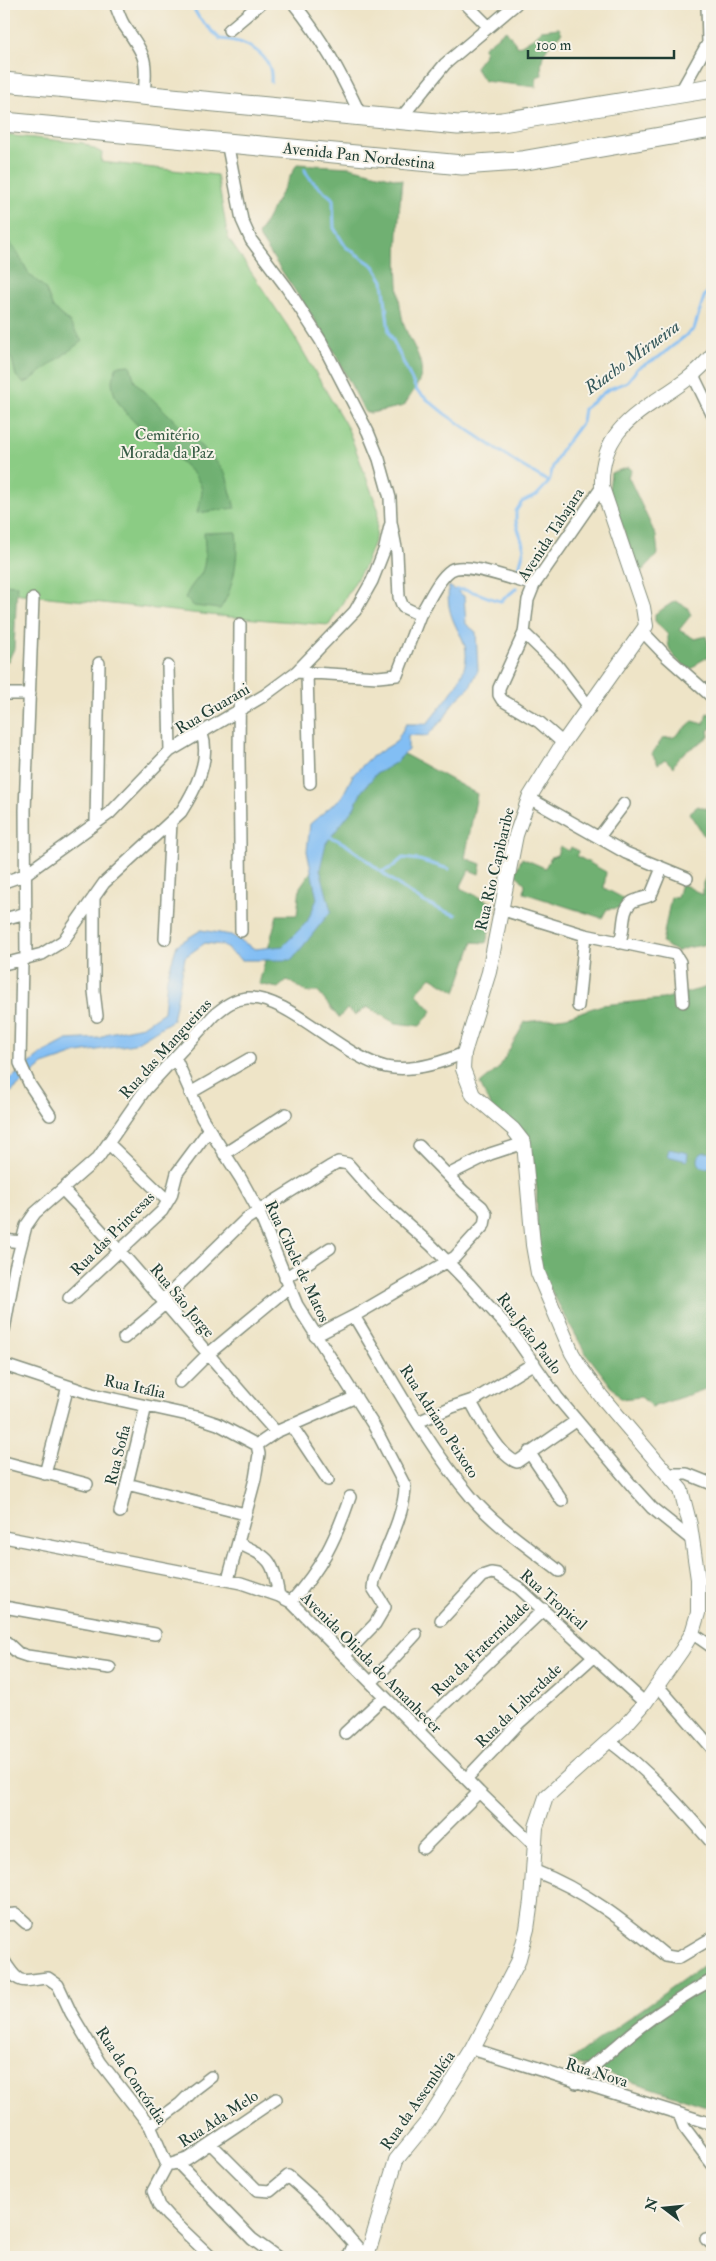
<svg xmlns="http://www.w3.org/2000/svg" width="716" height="2261" viewBox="0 0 716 2261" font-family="'IM FELL Double Pica',serif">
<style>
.green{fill:#8bcc84;stroke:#55845c}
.forest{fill:#70b072;stroke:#487653}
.water{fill:#82bef4;stroke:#507e94}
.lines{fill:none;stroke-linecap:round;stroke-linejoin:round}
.stream{stroke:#82bef4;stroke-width:3}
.minor-casing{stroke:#86907e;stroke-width:14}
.tertiary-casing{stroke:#86907e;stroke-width:16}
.trunk-casing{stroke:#86907e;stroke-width:21}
.minor{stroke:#fff;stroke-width:11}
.tertiary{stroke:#fff;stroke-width:14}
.trunk{stroke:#fff;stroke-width:19}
.labels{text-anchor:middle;stroke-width:4;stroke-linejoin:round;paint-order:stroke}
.street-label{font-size:16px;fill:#1f3d34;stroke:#f7f3e8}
.park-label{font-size:16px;fill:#355a44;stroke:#f7f3e8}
.water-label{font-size:18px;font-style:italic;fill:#33575a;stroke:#f7f3e8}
</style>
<rect width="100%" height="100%" fill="#f7f3e8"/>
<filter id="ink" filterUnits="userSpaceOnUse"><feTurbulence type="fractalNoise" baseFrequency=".02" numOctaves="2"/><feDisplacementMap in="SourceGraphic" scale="10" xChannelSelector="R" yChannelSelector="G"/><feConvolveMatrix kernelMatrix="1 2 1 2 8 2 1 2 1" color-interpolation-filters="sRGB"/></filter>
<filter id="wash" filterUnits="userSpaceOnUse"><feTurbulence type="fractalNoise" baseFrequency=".0096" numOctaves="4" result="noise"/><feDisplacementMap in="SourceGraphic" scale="20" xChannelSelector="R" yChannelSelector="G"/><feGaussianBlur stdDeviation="1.12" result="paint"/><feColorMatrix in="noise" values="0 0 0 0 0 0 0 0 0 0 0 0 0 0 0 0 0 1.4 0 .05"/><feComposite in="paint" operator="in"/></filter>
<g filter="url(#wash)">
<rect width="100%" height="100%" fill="#eee4c7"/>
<path class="green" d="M4 135 83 143 102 153 101 162 217 175 228 238 293 334 348 429 378 509 376 536 364 567 329 625 219 616 4 592Z"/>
<path class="forest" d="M559 28 562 33C547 46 539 54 542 75L536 77V87L484 81 475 67 485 54 484 47 506 30 518 47 536 36 541 30Z
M297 164 350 167 402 180C398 222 393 284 404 325 409 340 424 359 421 375 419 385 409 397 404 406L371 413 365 412 329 342 258 235Z
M4 237 17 251 29 274 45 288 53 308 69 322 82 341 29 381 23 383 16 376 12 359 4 353Z
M130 365 135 382 215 460 226 475 235 508 197 513C198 507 202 497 202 491 200 461 111 424 112 381 112 376 116 371 117 366Z
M629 467 631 471 628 476 656 536 658 554 639 574 609 489 611 473Z
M236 532C239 556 234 589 220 609L194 606 185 598C189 588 195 582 201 574 207 563 205 545 204 533Z
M4 584 17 585 14 649 8 661H4Z
M675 601 687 607 691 615 679 630 695 639 706 636 712 655 699 662 691 670C677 660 667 655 668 635L655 621V614Z
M707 713 712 714V728L708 730 709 736C697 747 679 751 673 767L665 759 658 764 652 754 663 738 674 737 693 721 704 724Z
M391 747 477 794 465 858 481 864 479 874 469 870 460 888 496 905 486 943 473 942 456 992 431 977 416 993 432 1011 420 1026 395 1023 367 1007 355 1015 347 1009 339 1018 318 992H307L287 980 278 988 259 984 277 915H297L300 887 321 857 319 843Z
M712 798V830L704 836 689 813 698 806 706 809Z
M560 846 569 851 571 847 578 851 577 856 606 872 604 888 623 898 622 908 607 909 602 918 524 893 525 884 515 873 522 858 545 868 551 857 557 855Z
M709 871 712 875V941C701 948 688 945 677 952L662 943 671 897 677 898 681 883 703 895V883Z
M712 981V1387L652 1407 641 1397 621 1399 585 1352 536 1263 537 1190 532 1154 499 1123 480 1084 499 1068 525 1022 566 1017 602 1005 663 999 704 988Z
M712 1959V2108L569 2061Z"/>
<path class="water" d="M449 586 464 596 466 624 476 632 478 670 470 687 452 704 445 717 427 736 408 735V750L395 763 376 774 362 791 354 808 326 843 320 869 331 911 292 960H242L222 945 205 943 185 957 173 1020 134 1044 78 1053 43 1065 4 1098V1084L43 1053 67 1040 100 1038 109 1033 143 1026 164 1012 167 977 177 945 201 930 231 935 255 949 283 946 307 922 317 899 307 851 310 824 342 797 353 775 370 758 396 742 406 724H427C444 701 478 669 462 638 452 620 446 607 449 586Z
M669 1149 688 1153 687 1161 667 1156Z
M698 1160a8 8 0 1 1 16 0a8 8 0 1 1-16 0Z"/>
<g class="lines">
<path class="stream" d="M191 4 199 18 220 39C245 40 274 54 271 82
M305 169C306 179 325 191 333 199L334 228 346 247 374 266 383 281 389 332 417 391 445 414 517 463 549 482
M517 577 524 548 516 522V511L522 502 537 495 549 482 553 466 562 449 582 422 584 409 607 390 627 382 638 368 659 357 694 329 704 297 712 286
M455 593 456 590C471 588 486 598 501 601L517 588
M328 836C343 841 352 849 364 858 392 880 421 906 456 915
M383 871 391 868 403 858 419 860 449 869"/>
</g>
</g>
<g filter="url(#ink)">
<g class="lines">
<g class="minor-casing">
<path id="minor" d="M115 4C118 11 120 19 124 25 144 54 148 58 144 94
M294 4C322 38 341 74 360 114
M466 4 488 26
M229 30 260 4
M680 93 708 43 707 4
M400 119 445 64 516 4
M227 142 242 220 251 240 287 288 321 341 368 432 379 459 390 498 391 522 397 553 399 597 403 607 420 615 397 675 378 677 296 672
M693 375 712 414
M420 615C429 601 438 579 451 570 465 561 517 581 534 585
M240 624 239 758 241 931
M643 632 667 657 712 697
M524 633 557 665 590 708
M168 666 170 751
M307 674 310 783
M4 694H30
M563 743 539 722 502 700 499 695V688L524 633 528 600 534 585 602 487
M529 798 626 853 687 878
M96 823 99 663
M599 837 624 804
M4 882 24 875 110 813 170 751 265 695 296 672 355 611 372 581 385 548 390 526
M94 897V991L97 1016
M500 909 585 935 675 954 680 962 683 1002
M4 919 26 913
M165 939 171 822
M619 943C626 931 620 911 632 902 637 899 645 898 651 895L662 868
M26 959 25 810 33 599
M22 960 20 1063 30 1085 50 1115
M4 964 42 954 63 941 104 883 181 812C195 790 211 760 202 734
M578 1006 585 935
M175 1057 202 1118 241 1179 258 1210 297 1305 374 1426 405 1486C405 1514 384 1553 374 1580L373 1588 385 1607 375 1624 344 1656
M190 1093 249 1059
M109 1144 168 1201
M224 1154 286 1114
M448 1175 490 1154 524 1143
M63 1190C138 1267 204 1352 276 1432
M4 1240 21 1242
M285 1278 330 1248
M69 1298 162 1211 171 1196 177 1173 209 1130
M163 1300 246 1219 331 1166 338 1162 348 1164 376 1196 432 1246 469 1284 511 1331 557 1397 633 1487 652 1508 692 1540
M354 1316C391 1377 425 1443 472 1498 496 1526 530 1548 559 1571
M4 1330 15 1268 26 1226 35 1213 98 1158 145 1090 214 1015C224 1007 233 999 247 998 288 995 341 1057 386 1067 411 1072 441 1063 464 1053
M315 1336 354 1316 455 1257 484 1225 486 1214 482 1207 464 1192 419 1146
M124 1338 166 1303
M4 1365 92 1394 197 1417 218 1424 257 1445
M180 1382 207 1355 289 1287
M471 1402C479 1417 500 1457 517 1462L576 1421
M418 1422 452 1407 476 1399 534 1363
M292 1426 328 1480
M257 1445 276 1432 356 1397
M529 1452 562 1501
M4 1462 87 1484
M45 1474 68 1386
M669 1474H687L712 1484
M127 1484 245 1514
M120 1512 146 1406
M4 1537 241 1583 279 1596 291 1602 479 1792 535 1846
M238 1543C272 1559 272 1559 279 1596
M228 1580 255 1479 259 1454 257 1445
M291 1602C322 1567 335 1541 350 1497
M4 1607 155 1634
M441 1620 482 1576 491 1573 497 1574 519 1588 645 1703
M692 1633 712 1647
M4 1640 18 1653 27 1656 110 1668
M371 1683 416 1634
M658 1686 712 1748
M417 1730 544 1609
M345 1733 384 1697
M609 1741C649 1771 680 1806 712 1843
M466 1779 519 1723 594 1656
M423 1848 479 1792
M535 1871C585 1890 625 1922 666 1956L678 1958 712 1938
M4 1915 16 1914 26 1923
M4 1961C21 1988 21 1980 48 1978L58 1985 71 2013 101 2063 150 2126 167 2165 153 2191 159 2206 168 2216 211 2257
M473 2049 712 2124
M576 2083C619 2042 659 2008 712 1980
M679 2114 684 2127 712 2164
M150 2126 180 2104 194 2090 211 2077
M211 2144 257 2190 270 2191 288 2176 316 2201 366 2257
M178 2163 252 2239 277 2257
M172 2164 187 2159 276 2099
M706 2239 712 2244
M348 2257 354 2244"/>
</g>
<g class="tertiary-casing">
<path id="tertiary" d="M367 2257 396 2160 428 2121 473 2049 518 1962 527 1929 531 1901 536 1827 546 1797 624 1727 645 1703 682 1650 692 1633 698 1613V1579L690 1525 681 1490 601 1396 582 1370 572 1353 538 1273 533 1245 524 1143 513 1129 473 1095 463 1069 464 1053 489 972 516 835 529 798 563 743 646 626 643 607 602 487C599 409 672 406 712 355"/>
</g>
<g class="trunk-casing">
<path id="trunk" d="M4 82 458 125 502 122 712 88
M4 122 462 165 521 161 712 128"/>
</g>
<use href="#minor" class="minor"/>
<use href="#tertiary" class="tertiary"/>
<use href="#trunk" class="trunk"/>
</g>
</g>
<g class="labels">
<g class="street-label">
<text transform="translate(359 155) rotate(6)" y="6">Avenida Pan Nordestina</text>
<text transform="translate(550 534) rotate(-57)" y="6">Avenida Tabajara</text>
<text transform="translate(212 708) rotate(-31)" y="6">Rua Guarani</text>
<text transform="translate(494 869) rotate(-77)" y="6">Rua Rio Capibaribe</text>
<text transform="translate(165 1048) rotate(-48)" y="6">Rua das Mangueiras</text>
<text transform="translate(112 1233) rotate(-45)" y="6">Rua das Princesas</text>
<text transform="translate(298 1261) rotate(65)" y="6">Rua Cibele de Matos</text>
<text transform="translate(183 1300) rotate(50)" y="6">Rua São Jorge</text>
<text transform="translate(530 1333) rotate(53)" y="6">Rua João Paulo</text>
<text transform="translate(135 1386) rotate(12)" y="6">Rua Itália</text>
<text transform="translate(440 1421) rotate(57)" y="6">Rua Adriano Peixoto</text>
<text transform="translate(117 1455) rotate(-76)" y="6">Rua Sofia</text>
<text transform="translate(554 1599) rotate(41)" y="6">Rua Tropical</text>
<text transform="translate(480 1648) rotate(-44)" y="6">Rua da Fraternidade</text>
<text transform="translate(372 1662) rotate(45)" y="6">Avenida Olinda do Amanhecer</text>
<text transform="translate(518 1705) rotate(-44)" y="6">Rua da Liberdade</text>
<text transform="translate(597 2072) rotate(17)" y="6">Rua Nova</text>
<text transform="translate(132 2075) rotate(56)" y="6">Rua da Concórdia</text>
<text transform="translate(417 2100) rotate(-55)" y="6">Rua da Assembléia</text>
<text transform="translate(218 2118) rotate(-33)" y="6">Rua Ada Melo</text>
</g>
<g class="park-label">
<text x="167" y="440">Cemitério<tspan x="167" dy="18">Morada da Paz</tspan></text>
</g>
<g class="water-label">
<text transform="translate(632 357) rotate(-36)" y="6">Riacho Mirueira</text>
</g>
</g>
<rect width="716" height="2261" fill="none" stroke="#f7f3e8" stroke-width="20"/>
<g transform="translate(664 2208) rotate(286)" stroke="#f7f3e8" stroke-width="4" paint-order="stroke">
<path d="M0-4L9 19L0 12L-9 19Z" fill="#1f3d34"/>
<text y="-8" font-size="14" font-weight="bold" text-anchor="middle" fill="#1f3d34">N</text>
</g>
<path d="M528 50v8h146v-8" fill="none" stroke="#1f3d34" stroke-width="2.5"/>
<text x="536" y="50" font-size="15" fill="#1f3d34" stroke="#f7f3e8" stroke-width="4" paint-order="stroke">100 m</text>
</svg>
